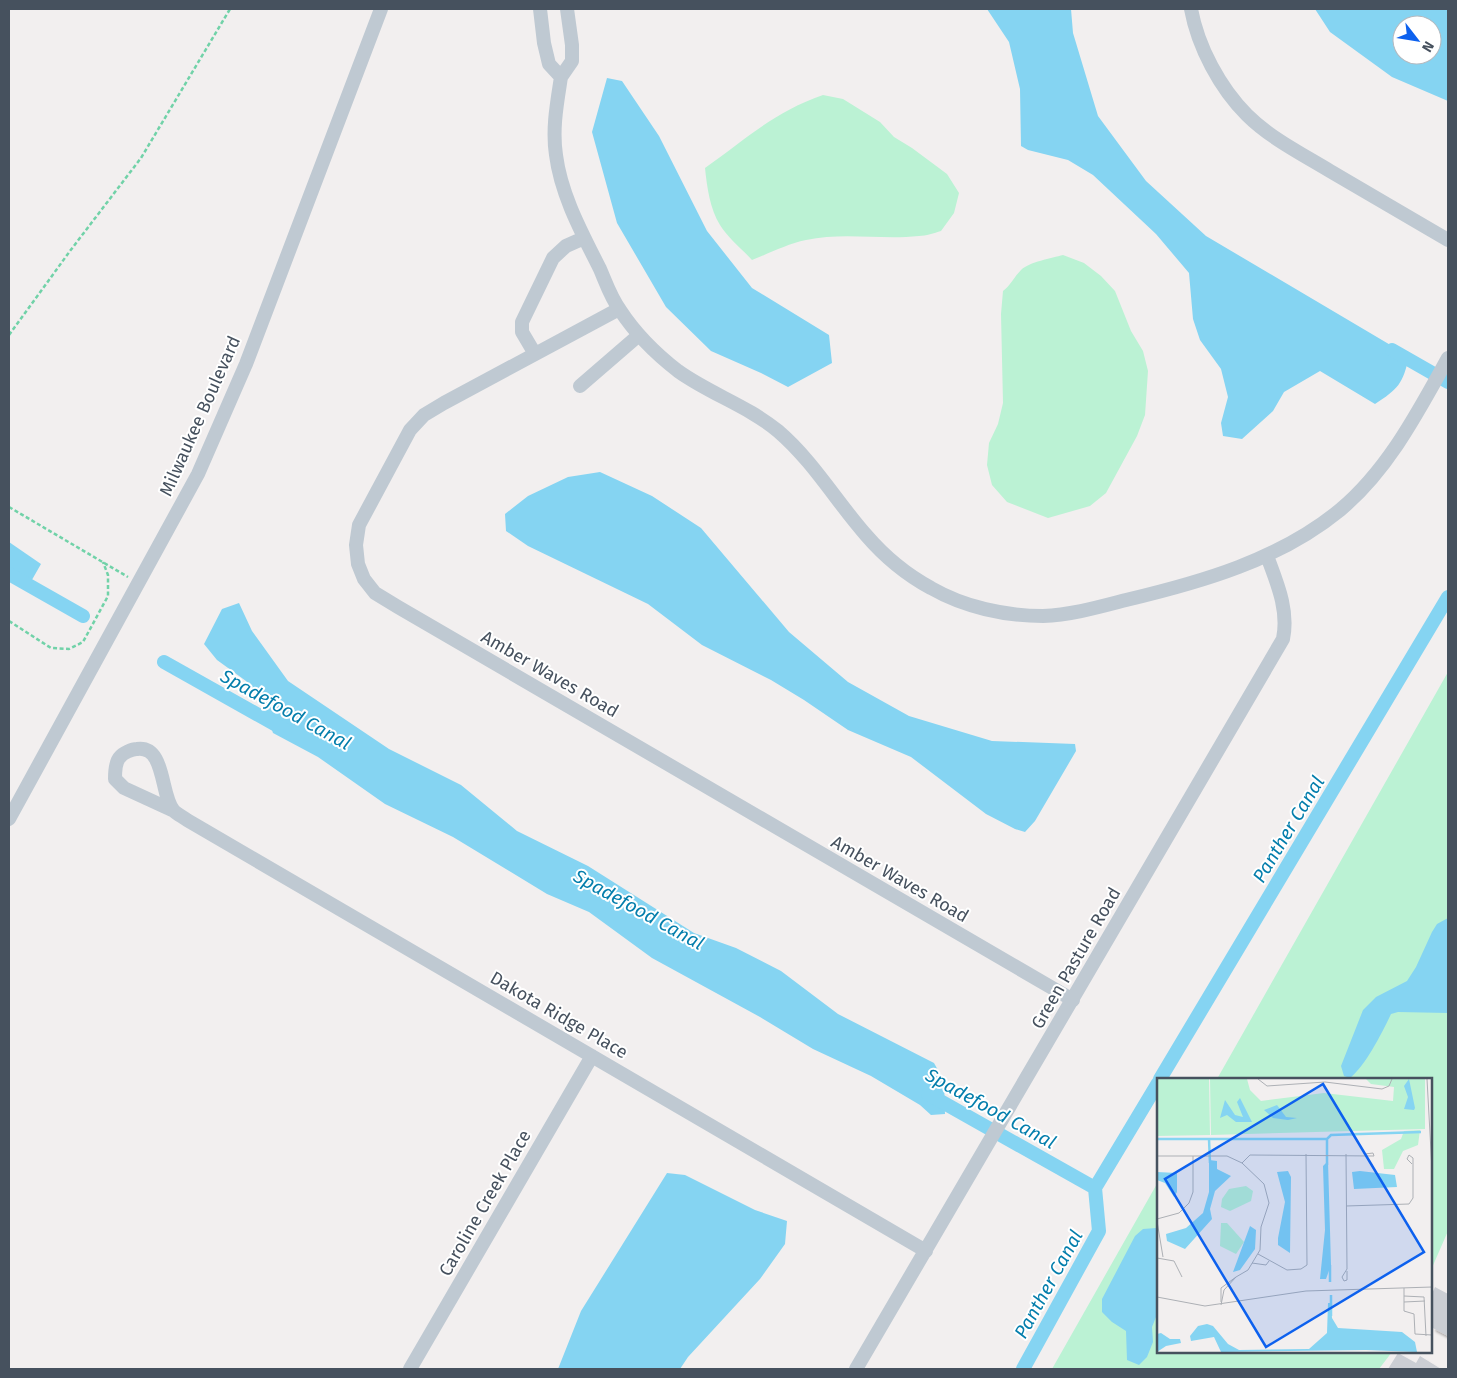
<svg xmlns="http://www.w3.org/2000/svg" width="1457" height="1378" viewBox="0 0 1457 1378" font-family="'Fira Sans',sans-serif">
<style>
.green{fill:#bbf2d4}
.water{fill:#85d4f2;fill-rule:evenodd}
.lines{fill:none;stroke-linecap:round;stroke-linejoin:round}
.canal{stroke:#85d4f2;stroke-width:14}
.building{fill:#cbced4;filter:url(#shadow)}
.path{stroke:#71d2a8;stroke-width:2.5;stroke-dasharray:4 2.5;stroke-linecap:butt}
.minor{stroke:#bfc9d2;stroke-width:14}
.labels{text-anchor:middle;stroke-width:4;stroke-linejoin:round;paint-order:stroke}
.street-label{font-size:18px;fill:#46515e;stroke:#fff}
.water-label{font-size:19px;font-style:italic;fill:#047eac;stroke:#fff}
.inset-river{fill:none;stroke:#85d4f2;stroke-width:2.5}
.inset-road{fill:none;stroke:#adb0b5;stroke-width:1}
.view{fill:#0d61ee;fill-opacity:0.15;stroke:#0d61ee;stroke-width:2.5}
.inset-edge{fill:none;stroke:#46515e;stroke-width:2.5}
</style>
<defs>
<filter id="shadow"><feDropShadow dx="4.5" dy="4.5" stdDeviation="1" flood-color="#0004"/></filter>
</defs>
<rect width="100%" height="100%" fill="#f2efef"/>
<path class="green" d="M823 95 843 99 880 122 894 137 912 148 947 174 959 193 954 213 941 231C934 233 926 236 919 236 881 240 843 232 806 240 787 244 770 253 752 260 742 249 728 238 720 225 710 209 707 187 705 168 746 139 774 112 823 95Z
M1063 255 1084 263 1101 276 1115 291 1131 331 1143 351 1148 371 1145 415 1137 436 1106 493 1090 506 1048 518 1007 502 992 485 987 465 989 443 998 424 1003 403 1001 314 1003 291C1011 285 1014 277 1021 270 1029 262 1052 258 1063 255Z
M1448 672V1231L1431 1270V1079H1217Z
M1158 1182V1352H1392L1379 1369H1052Z"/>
<path class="water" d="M987 9H1071L1073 33 1098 116 1146 181 1206 236 1409 356C1403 384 1398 389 1375 404L1320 371 1284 392 1273 411 1242 439 1223 436 1221 423 1228 397 1221 369 1200 340 1193 319 1189 273 1156 234 1093 175 1068 160 1028 150 1021 146 1020 89 1009 42Z
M1315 9H1448V101L1392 77 1330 32ZM1402 25H1432V55H1402Z
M607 78 622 81 659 136 707 231 752 288 829 335 832 363 788 387 761 373 711 351 666 307 617 223 592 132Z
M600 472 652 496 701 528 789 632 848 682 909 716 992 741 1075 744 1076 751 1035 821 1025 832 1015 829 986 814 911 757 848 730 804 700 771 680 702 645 648 604 528 546 506 531 505 514 528 496 568 477Z
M9 542 41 564 29 585 9 573Z
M239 603 252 631 288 681 389 749 461 785 517 831 588 866 694 933 736 948 781 971 838 1014 934 1063 944 1081 945 1114 931 1115 920 1105 871 1076 813 1049 760 1017 652 958 589 912 547 894 453 837 385 804 318 757 273 733 262 702 246 681 217 660 204 644 222 609Z
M1448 918V1013L1398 1012 1391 1014C1382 1033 1366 1065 1350 1078L1344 1076 1341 1066 1363 1010 1376 997 1407 981 1416 967 1432 932 1437 924Z
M667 1173 685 1175 755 1210 787 1221 785 1244 760 1279 688 1357 680 1369H558L581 1311Z
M1156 1228 1158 1230V1312L1152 1327 1153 1342 1147 1357 1139 1365 1127 1360 1126 1331 1112 1322 1102 1312V1299L1135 1236 1143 1229Z"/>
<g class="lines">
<path class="canal" d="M1392 350 1448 382
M9 574 83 616
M164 662 285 730
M1160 1079 1448 597
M928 1094 1095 1188
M1023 1369 1099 1231 1095 1188 1158 1083"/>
</g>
<path class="building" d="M1435 1287 1448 1294V1336L1431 1327V1296Z
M1398 1353 1416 1363 1420 1356 1441 1369H1388Z"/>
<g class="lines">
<path class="path" d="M9 335 70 251 141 158 230 9
M9 507 128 577
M9 621 51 648 69 649 83 642 108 596V575L103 562"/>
<path class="minor" d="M540 9 544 43 549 64 561 77 572 61V45L567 9
M1191 9C1198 47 1220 88 1247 115 1270 138 1302 154 1330 171 1369 194 1409 217 1448 240
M561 77C557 103 552 129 556 155 561 195 582 233 600 269 606 283 611 298 620 310 635 333 656 354 678 371 710 394 748 406 778 431 813 461 836 501 866 535 884 556 907 575 931 588 964 607 1005 616 1043 616 1071 615 1099 607 1126 600 1202 582 1279 560 1340 510 1388 470 1418 412 1448 358
M619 309 444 403 424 415 410 430 359 525 356 545 358 564 364 579 375 593 398 607 1073 1000
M535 354 522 332V322L553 258 566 246 584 238
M580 386 639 335
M174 811 124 788 115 779C115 773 115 762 120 757 123 753 132 749 137 749 166 745 160 796 174 811 177 814 183 817 187 820L926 1251
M9 819 198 474 246 364 381 9
M410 1369 592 1056
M856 1369 1283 639C1289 610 1277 583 1267 556"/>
</g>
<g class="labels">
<g class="street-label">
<text transform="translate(200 416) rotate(-66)" y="6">Milwaukee Boulevard</text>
<text transform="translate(550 674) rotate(30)" y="6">Amber Waves Road</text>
<text transform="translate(900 879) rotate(30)" y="6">Amber Waves Road</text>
<text transform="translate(1076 958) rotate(-60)" y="6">Green Pasture Road</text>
<text transform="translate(559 1015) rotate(30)" y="6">Dakota Ridge Place</text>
<text transform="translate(485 1203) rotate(-60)" y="6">Caroline Creek Place</text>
</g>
<g class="water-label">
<text transform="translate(286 709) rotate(29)" y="7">Spadefood Canal</text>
<text transform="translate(1288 829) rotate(-59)" y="7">Panther Canal</text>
<text transform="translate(639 909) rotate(29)" y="7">Spadefood Canal</text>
<text transform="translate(991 1108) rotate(29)" y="7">Spadefood Canal</text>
<text transform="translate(1048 1284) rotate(-61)" y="7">Panther Canal</text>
</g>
</g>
<g transform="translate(1157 1078)">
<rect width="275" height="275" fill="#f2efef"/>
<path d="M0 1H52L53 57 0 58ZM53 1H90L93 12 104 23 167 15 236 23 237 9 214 6 209 1H268V51L54 57ZM263 52 261 67 246 73 237 91H227L225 72 244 61 247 53ZM89 108 96 113 94 123 73 133 64 129 65 121 72 111ZM64 145H70L87 164 79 176 63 168Z" fill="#bbf2d4"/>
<path d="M252 1 258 30 257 32 247 31 251 19 247 8ZM83 20 95 44H79L70 37 63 40 68 22 78 37 86 39 80 24ZM120 27 129 39 140 40 131 42 116 40 107 32ZM52 82 60 83V91L74 98 58 113 53 131 55 141 28 171 10 163 9 156 29 150 46 135 52 114ZM171 83 174 187 169 201H163L168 152 166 88ZM131 93 134 99 133 175 121 167V160L128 124 120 94ZM203 93 238 97 240 109 197 111 195 94ZM0 94 20 95V114L17 119 8 105 0 102ZM93 148 99 152 98 171 83 192 76 194ZM171 225H174L175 240 181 250 245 254 258 264 260 274 209 272 64 274 57 259 34 263 33 258 41 248 50 246 56 248 71 266 82 272 152 271 170 255ZM4 255 13 261H23L24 265 9 268 0 274V256Z" fill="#85d4f2"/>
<path class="inset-river" d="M0 61H170L174 57 264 54M52 61 53 85M170 61V87M173 187V204M174 217V238"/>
<path class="inset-road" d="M101 1 110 8 168 4 225 11 232 8 235 1M270 1 275 92M189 76 190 191 185 199 187 203 190 202V193M0 78H70L85 85 107 106 112 125 104 149 103 172 91 192 79 199M85 85 93 77 217 78 216 75 208 76M189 128 252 126 256 120V80L252 77 250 81 255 86M0 141 22 135 32 125 36 114V78M0 143 6 179M101 176 130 192 144 191 150 187 149 76M0 180 17 183 25 199M95 185 109 187 112 183M247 210V233L257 236 258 256 275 257M247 218 267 219 269 258M0 219 48 228 149 213 275 209M64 224V210L79 199 67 212 64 227M247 224 268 223"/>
<path class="view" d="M166 6 267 174 109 269 8 101Z"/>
<rect width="275" height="275" class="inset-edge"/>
</g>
<rect width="1457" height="1378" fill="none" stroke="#46515e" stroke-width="20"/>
<g transform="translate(1417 40) rotate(121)"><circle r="24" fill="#ffffff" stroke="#b5b9bf"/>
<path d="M0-4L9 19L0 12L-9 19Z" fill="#0d61ee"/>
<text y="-8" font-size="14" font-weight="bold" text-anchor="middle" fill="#46515e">N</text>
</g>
</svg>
